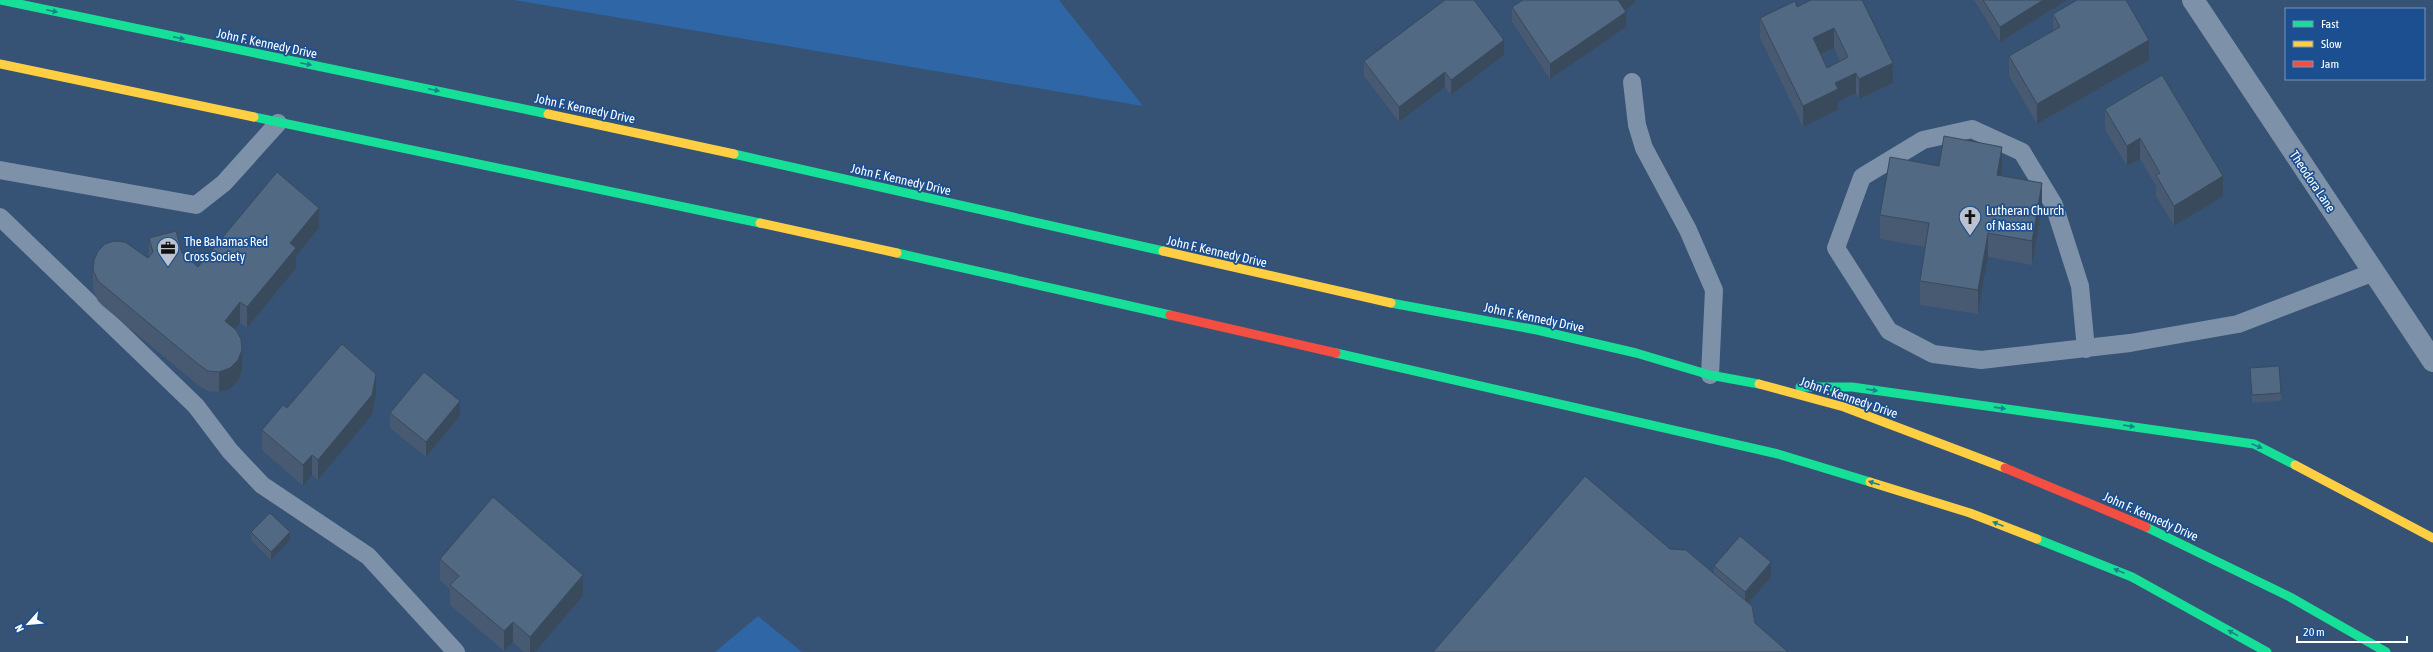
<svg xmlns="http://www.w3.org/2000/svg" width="2433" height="652" viewBox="0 0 2433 652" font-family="'Asap Condensed',sans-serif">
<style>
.green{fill:#2f66a5}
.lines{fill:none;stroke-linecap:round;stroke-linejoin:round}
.lane{stroke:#7d92a8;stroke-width:18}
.street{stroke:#7d92a8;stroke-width:22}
.fast{stroke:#16e098;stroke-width:9}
.slow{stroke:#ffcf43;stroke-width:9}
.jam{stroke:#f24e42;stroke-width:9}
.wall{fill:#475a72;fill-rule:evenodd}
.shaded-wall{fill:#394a5c}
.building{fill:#526984;stroke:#394a5c;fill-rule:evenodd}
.oneway{fill:#198292}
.labels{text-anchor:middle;stroke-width:3.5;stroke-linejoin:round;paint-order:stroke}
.street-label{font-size:13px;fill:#fff;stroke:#1b4f8f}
.poi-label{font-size:13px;fill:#fff;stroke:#1b4f8f;text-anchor:start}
</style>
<rect width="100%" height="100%" fill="#365274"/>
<path class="green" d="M514 0H1059L1143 106Z
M758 616 802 652H715Z"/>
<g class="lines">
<path class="lane" d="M1632 82 1637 125 1644 148 1688 230 1714 290 1710 375
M0 170 196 205 224 183 278 123
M0 217 196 406 230 451 262 485 368 556 456 652
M2086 349 2080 286 2054 205 2022 152 1972 129 1923 140 1862 177 1836 248 1889 331 1933 354 1981 360 2130 343 2238 324 2374 272"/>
<path class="street" d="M2193 0 2433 361"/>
<path class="fast" d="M0 0 548 114
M254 117 760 223
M734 154 1163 251
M897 253 1170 315
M1391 303 1537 330 1636 353 1710 375 1759 384
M1336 353 1778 454 1870 482
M1800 387H1852L2254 444 2295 465
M2146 527 2290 597 2386 652
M2037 539 2132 577 2267 652"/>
<path class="slow" d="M0 64 254 117
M548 114 734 154
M760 223 897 253
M1163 251 1391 303
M1759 384 1844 407 2005 468
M2295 465 2433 538
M1870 482 1970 513 2037 539"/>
<path class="jam" d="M1170 315 1336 353
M2005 468 2146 527"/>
</g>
<path class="wall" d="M1635 0V3L1625 10 1626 27 1550 79 1512 22V7Z
M1811 0 1893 83 1859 99 1856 93 1838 102V110L1803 127 1760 38V18L1797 7ZM1834 48 1840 61 1827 68 1821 55Z
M1974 0H2067L2000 42Z
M2053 14 2149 60 2037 124 2009 76V56L2053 31Z
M1504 55 1451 95 1445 87 1399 122 1364 76V61Z
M2105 109 2223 196 2174 226 2156 196V186L2140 159 2127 166 2105 130Z
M1939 166 2002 171 2001 176 2042 207 2032 265 1988 257 1978 314 1920 305V281L1925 247 1880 239V215Z
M319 228 296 256V268L247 328 240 323 235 329 242 371 238 381 230 389 219 392 208 391 198 385 103 306 98 301 93 290V270L148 258 149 257V238L182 253 198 267Z
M2250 368 2281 393V401L2252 403Z
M376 394 372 415 318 480 312 475 303 486 262 450V430L287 408Z
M390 413 460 416 426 457 390 428Z
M251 532 290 540 271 560 251 540Z
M1670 549 1714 574V566L1771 577 1748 603 1755 623Z
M440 559 583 596 535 652H524L513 642 504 651 450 605V589L440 580Z"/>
<path class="shaded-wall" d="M1618 0H1635V3L1618 15Z
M2043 0H2067L2000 42V27Z
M1626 12V27L1550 79V64Z
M1834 28V48L1813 58V38Z
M1504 40V55L1451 95V80Z
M2149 40V60L2037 124V104Z
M1893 63V83L1859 99V79Z
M1445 72V87L1399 122V107Z
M1856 73V93L1838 102V110L1803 127V106L1835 83Z
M2140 138V159L2127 166V146Z
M2002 147V171L1997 199V175Z
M2223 176V196L2174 226V206Z
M2042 183V207L2032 265V241Z
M319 208V228L296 256V268L247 328V307L290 243Z
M1988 233V257L1978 314V290Z
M240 302V323L225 341V321Z
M242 350V371L238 381 230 389 219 392V372Z
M376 374V394L372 415 318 480V460Z
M460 401V416L426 457V442Z
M312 455V475L303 486V465Z
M290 532V540L271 560V552Z
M1771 562V577L1745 607V592Z
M583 575V596L535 652H530V637Z
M513 622V642L504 651V631Z"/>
<path class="building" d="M1445 0H1474L1504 40 1451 80 1445 72 1399 107 1364 61Z
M1523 0H1618L1626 12 1550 64 1512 7Z
M1811 0H1862L1893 63 1859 79 1856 73 1835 83 1838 89 1803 106 1760 18 1795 1 1797 7ZM1834 28 1848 57 1827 68 1813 38Z
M1983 0H2043L2000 27Z
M2077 0H2126L2149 40 2037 104 2009 56 2060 27 2053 14Z
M2162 75 2223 176 2174 206 2156 175 2160 173 2140 138 2127 146 2105 109Z
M1944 136 2002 147 1997 175 2042 183 2032 241 1988 233 1978 290 1920 281 1929 223 1880 215 1890 157 1939 166Z
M277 172 319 208 290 243 296 248 247 307 240 302 225 321 236 330 241 339 242 350 238 360 230 368 219 372 208 371 198 364 98 281 93 270 94 260 98 251 105 244 114 241 125 242 148 258 153 252 149 238 176 231 182 253 198 267Z
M342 344 376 374 372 395 318 460 312 455 303 465 262 430 283 405 287 408Z
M2279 366 2281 393 2252 395 2250 368Z
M424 372 460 401 426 442 390 413Z
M1585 476 1670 549 1686 550 1752 606 1755 623 1788 652H1433Z
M493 497 583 575 530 637 513 622 504 631 450 585 459 576 440 559Z
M270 513 290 532 271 552 251 532Z
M1740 536 1771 562 1745 592 1714 566Z"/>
<defs><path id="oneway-solid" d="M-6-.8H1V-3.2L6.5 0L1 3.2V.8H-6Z"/></defs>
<g class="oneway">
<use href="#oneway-solid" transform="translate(52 11) rotate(12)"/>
<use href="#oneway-solid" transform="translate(179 38) rotate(12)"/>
<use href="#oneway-solid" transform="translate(306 64) rotate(12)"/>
<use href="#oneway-solid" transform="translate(434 90) rotate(12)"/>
<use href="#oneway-solid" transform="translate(1872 390) rotate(8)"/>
<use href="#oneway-solid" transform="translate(2000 408) rotate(8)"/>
<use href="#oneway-solid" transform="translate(2129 426) rotate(8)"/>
<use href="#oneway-solid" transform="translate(2257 446) rotate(23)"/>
<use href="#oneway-solid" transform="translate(1874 483) rotate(-163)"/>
<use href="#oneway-solid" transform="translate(1998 524) rotate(-158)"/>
<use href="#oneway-solid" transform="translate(2119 571) rotate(-158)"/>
<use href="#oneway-solid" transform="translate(2233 633) rotate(-151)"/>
</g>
<defs>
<g id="church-pin" transform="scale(1.15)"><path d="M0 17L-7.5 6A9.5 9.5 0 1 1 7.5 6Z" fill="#b9c2ce" stroke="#1b4f8f"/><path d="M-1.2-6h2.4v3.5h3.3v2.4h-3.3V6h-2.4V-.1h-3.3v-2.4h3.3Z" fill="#111"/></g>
<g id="office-pin" transform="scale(1.15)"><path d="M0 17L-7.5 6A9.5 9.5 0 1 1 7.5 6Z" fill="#b9c2ce" stroke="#1b4f8f"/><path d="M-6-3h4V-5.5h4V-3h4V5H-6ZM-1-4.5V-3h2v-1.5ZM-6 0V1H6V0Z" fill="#111"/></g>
</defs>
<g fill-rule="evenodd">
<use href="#church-pin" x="1970" y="217"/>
<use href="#office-pin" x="168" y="248"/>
</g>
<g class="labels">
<g class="street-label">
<text transform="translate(267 43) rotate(12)" y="5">John F. Kennedy Drive</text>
<text transform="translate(585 108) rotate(12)" y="5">John F. Kennedy Drive</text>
<text transform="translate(901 179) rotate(13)" y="5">John F. Kennedy Drive</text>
<text transform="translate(2313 181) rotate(56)" y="5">Theodora Lane</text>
<text transform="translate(1217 251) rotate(13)" y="5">John F. Kennedy Drive</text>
<text transform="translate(1534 317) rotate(12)" y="5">John F. Kennedy Drive</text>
<text transform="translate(1849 397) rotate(19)" y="5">John F. Kennedy Drive</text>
<text transform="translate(2151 516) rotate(24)" y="5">John F. Kennedy Drive</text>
</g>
<g class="poi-label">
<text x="1986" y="215">Lutheran Church<tspan x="1986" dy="15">of Nassau</tspan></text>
<text x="184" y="246">The Bahamas Red<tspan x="184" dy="15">Cross Society</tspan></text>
</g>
</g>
<rect x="2285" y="8" width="140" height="72" fill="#1b4f8f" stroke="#7695bc"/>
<rect x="2293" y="21" width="20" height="6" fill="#16e098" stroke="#7695bc"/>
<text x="2321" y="28" font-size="12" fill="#ffffff">Fast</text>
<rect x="2293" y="41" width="20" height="6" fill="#ffcf43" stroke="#7695bc"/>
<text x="2321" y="48" font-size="12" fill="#ffffff">Slow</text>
<rect x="2293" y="61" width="20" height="6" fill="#f24e42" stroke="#7695bc"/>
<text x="2321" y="68" font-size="12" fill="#ffffff">Jam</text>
<g transform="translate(28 624) rotate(243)" stroke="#1b4f8f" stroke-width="3" paint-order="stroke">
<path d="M0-3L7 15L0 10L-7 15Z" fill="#ffffff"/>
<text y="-6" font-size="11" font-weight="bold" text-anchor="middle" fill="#ffffff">N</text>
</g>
<path d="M2297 636v6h110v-6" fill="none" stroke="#ffffff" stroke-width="2"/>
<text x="2303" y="636" font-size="12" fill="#ffffff" stroke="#1b4f8f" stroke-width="3" paint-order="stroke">20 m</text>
</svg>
